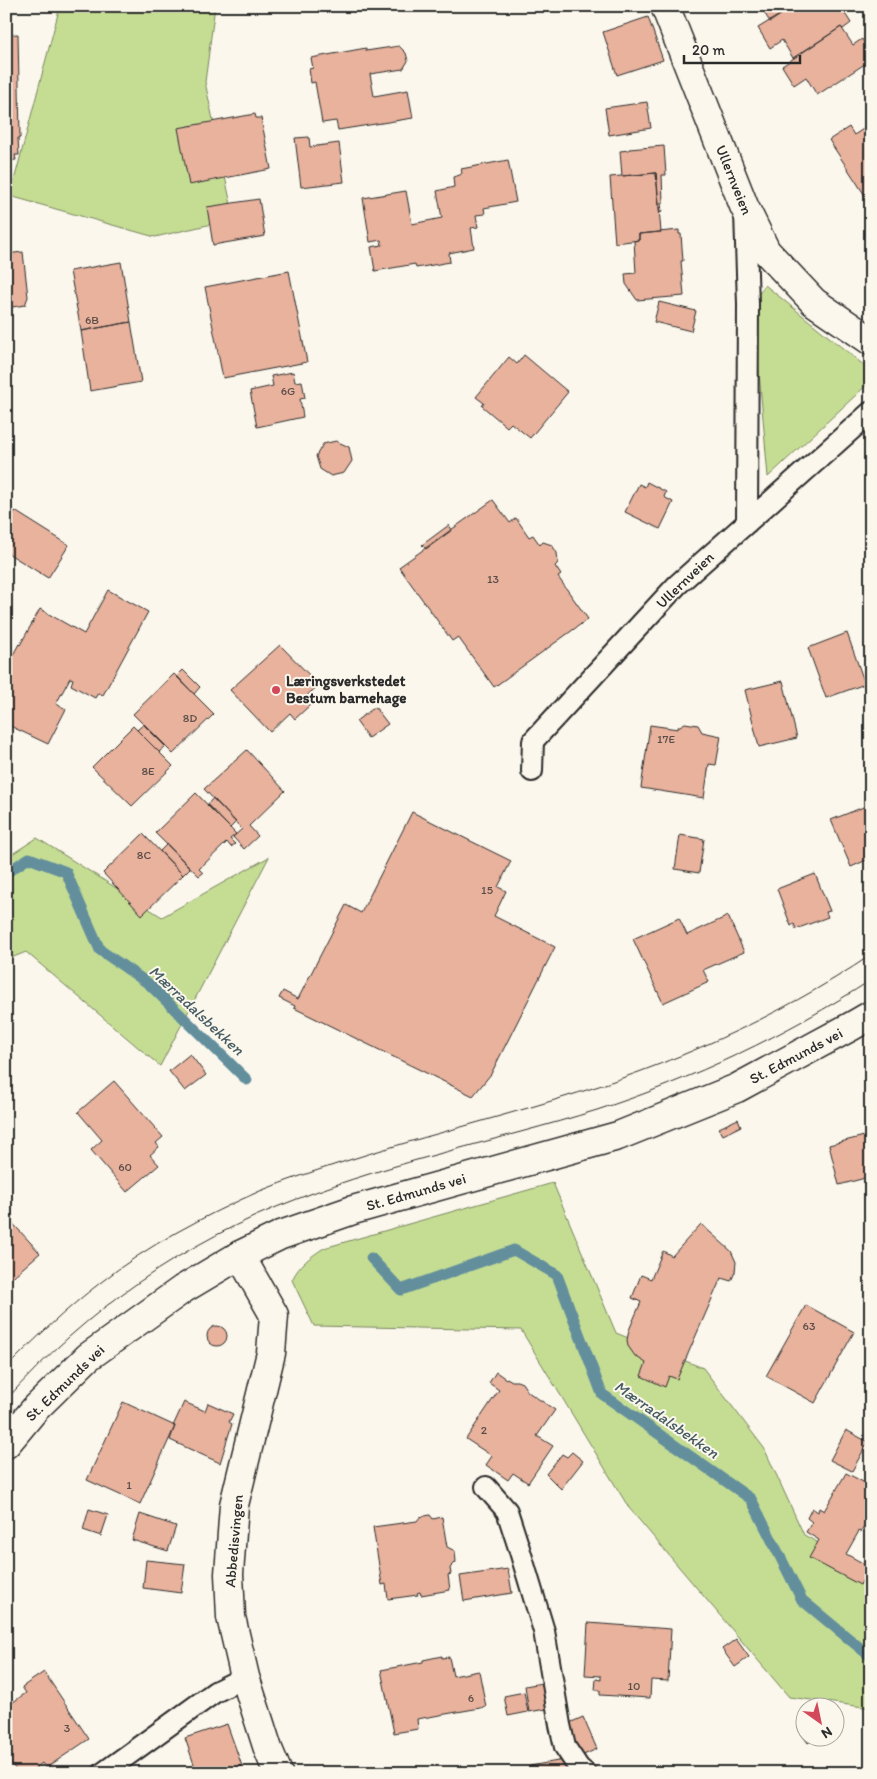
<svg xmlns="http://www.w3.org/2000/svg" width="877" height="1779" viewBox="0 0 877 1779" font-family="Itim,sans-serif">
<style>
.green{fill:#c5dd93;stroke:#78845f}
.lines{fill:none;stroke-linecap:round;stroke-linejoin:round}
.stream{stroke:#638f9d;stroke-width:11}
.building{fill:#e8b29d;stroke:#2b2b2b}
.lane-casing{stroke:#2b2b2b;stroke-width:24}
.street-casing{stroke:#2b2b2b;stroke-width:31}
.secondary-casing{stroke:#2b2b2b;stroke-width:31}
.lane{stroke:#fbf7ec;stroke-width:20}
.street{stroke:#fbf7ec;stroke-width:28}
.secondary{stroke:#fbf7ec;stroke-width:28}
.tram{stroke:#2b2b2b;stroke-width:1}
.poi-dot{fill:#d1495b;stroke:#fbf7ec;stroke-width:2}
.labels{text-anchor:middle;stroke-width:4;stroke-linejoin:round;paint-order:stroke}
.number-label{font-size:12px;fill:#5a4d48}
.street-label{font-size:15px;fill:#2b2b2b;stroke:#fbf7ec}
.poi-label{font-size:15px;font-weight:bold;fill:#2b2b2b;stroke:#fbf7ec;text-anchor:start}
.water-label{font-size:16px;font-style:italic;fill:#475d64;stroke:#fbf7ec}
</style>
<rect width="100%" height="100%" fill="#fbf7ec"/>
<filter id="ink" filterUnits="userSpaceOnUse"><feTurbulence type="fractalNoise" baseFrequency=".02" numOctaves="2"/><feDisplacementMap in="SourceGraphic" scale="10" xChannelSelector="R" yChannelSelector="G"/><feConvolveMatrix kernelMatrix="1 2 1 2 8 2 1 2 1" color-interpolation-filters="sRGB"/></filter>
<g filter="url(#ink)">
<path class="green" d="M60 6H215L205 82 234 219 155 237 10 196Z
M765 285 871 371V381L768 477 753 302Z
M37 838 162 917 269 857 160 1066 26 952 6 960V858Z
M553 1183 616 1333 703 1368 764 1448 804 1535 869 1570 871 1565V1708L789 1697 629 1508 521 1330 314 1326 292 1280C299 1265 310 1257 324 1248Z"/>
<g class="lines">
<path class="stream" d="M6 873 29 858 66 872 100 950 149 984 247 1080
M371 1258 401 1290 514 1250 557 1275 602 1394 751 1499 802 1600 871 1657"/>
</g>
<path class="building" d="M528 6H540L531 11Z
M760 6H794L770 22Z
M794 6H828L829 8 832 6H840L851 23 843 29 841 27 793 58 782 40 770 48 758 28Z
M648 17 663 60 617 75 603 32Z
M841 27 853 45 862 39 871 54V60L817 95 806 77 794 85 782 66Z
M18 34 20 138H18L19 155H15L16 160 6 161V35Z
M399 46 406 53 408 61 403 69 370 74 374 96 408 90 413 118 338 130 336 121 322 123 315 82 311 83 309 69 313 68 311 58 366 48V51Z
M647 102 651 128 609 135 605 108Z
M871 112V123L866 115Z
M255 114 256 118H261L271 169 189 185 178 128Z
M871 124V193L866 197 829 140 849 127 854 135Z
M309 137 310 147 339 143 344 182 301 187 295 138Z
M664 146 666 175H662L663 203H661L662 212 660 213 656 173 622 176 620 151 629 150V149Z
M508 160 516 202 484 208 485 214 476 215 478 227 471 228 474 248 449 253 450 262 416 268 415 264 375 271 371 247 382 245 381 240 370 242 363 198 406 191 412 224 442 218 437 191 454 187 453 177 460 175 462 173 461 169Z
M656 173 661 232 639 234V240L615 243 610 177Z
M259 199 265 236 213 245 207 207Z
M679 230V234H681L683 261H681L684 296 637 300 626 284 625 274 636 273 634 241 639 240V234Z
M23 252 28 297 25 305 6 308V254Z
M121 262 131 322 81 331 70 271Z
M289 271 307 362 223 378 205 287Z
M659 302 696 311 691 331 654 322Z
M131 322 141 382 90 391 81 331Z
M524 355 568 392 530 438 511 423 507 427 482 406 484 403 476 397 509 357 517 364Z
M293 372 295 382 302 381 305 398 300 399 303 417 257 427 250 391 273 386 271 376Z
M336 441 349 447 352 461 344 473 331 476 320 469 316 456 323 444Z
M647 482 666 492 664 497 673 502 660 529 625 512 639 484 645 487Z
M493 500 510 523 516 518 529 537 533 535 540 545 543 542 552 545 557 553 558 563 555 566 561 575 558 577 588 619 494 687 458 637 452 641 399 567Z
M15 511 69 545 48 578 6 552V525Z
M449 525 452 530 426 549 422 545Z
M108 590 148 612 103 695 98 693 95 698 71 685 73 679 70 678 56 704 66 709 48 744 6 724V667L19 644 20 645 40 609 84 634Z
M847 633 865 684 826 698 808 648Z
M280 645 319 685 304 698 310 705 295 719 290 713 270 732 230 690Z
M183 670 200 687 194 694 177 676Z
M174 674 214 714 173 754 133 714Z
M783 681 797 738 759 747 745 690Z
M375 707 388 724 368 738 356 721Z
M685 723 698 725 702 732 721 736 716 765 709 764 704 798 641 788 650 725 678 729V727Z
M144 724 166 746 159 752 137 730Z
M133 726 173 766 132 806 92 767Z
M247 750 285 791 249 826 258 836 244 849 233 837 242 829 204 789Z
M196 793 236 834 230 839 235 844 231 847 227 842 199 869 203 873 199 876 155 833Z
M213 798 236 822 230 828 207 805Z
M871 804V858L851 867 831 820Z
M412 812 511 861 498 887 506 891 494 916 555 947 491 1074 473 1096 294 1008 295 1006 279 998 283 991 298 999 346 905 361 913Z
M143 834 183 875 142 915 103 873Z
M680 835 704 839 699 873 675 869Z
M167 844 190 868 183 875 160 851Z
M815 874 830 911 826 912 828 917 796 929 794 924 791 926 777 889Z
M728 916 744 952 703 970 709 982 663 1003 633 939 679 918 687 935Z
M190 1054 206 1075 185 1091 169 1071Z
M114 1081 163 1137 156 1143 159 1147 150 1155 159 1165 127 1192 91 1150 102 1140 78 1112Z
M738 1119 741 1126 723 1135 719 1128Z
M868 1135 871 1145V1184L869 1177 839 1185 829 1145Z
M6 1216 40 1253 6 1283Z
M701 1224 731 1251 736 1262 735 1272 731 1281 721 1278 677 1379 669 1376 665 1387 641 1376 646 1363 635 1356 628 1346 627 1340 629 1330 641 1302 632 1298 641 1275 651 1279 663 1251 672 1256Z
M806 1305 854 1332 815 1403 766 1376Z
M207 1336a10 10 0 1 1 20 0a10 10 0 1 1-20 0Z
M496 1372 506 1379 507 1378 512 1381H517L522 1383 528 1392 555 1410 537 1436 553 1446 528 1483 513 1473 508 1480 486 1465 492 1456 466 1439 499 1390 489 1383Z
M123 1402 175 1426 140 1504 87 1480Z
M184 1402 205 1411 208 1403 233 1414 229 1422 232 1424 220 1463 170 1440 175 1426H173Z
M846 1430 868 1442 852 1471 830 1460Z
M572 1452 583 1461 561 1489 546 1474 562 1454 567 1457Z
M846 1473 871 1486V1515L861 1532 859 1531 846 1554 870 1567 860 1585 809 1558 819 1540 806 1532 812 1522 807 1518 812 1508 818 1512 819 1508 824 1511Z
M89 1509 108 1515 101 1536 83 1530Z
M140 1514 176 1526 168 1551 132 1540Z
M430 1515 433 1519 442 1517 447 1547 455 1551 456 1562 450 1568 451 1574 448 1575 450 1590 421 1595 420 1592 417 1593 418 1595 388 1599 386 1584 382 1585 373 1527 417 1521 420 1517Z
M146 1560 185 1564 181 1593 143 1588Z
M508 1569 512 1593 464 1601 460 1576Z
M588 1623 671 1629 668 1681 651 1680 650 1698 600 1695V1690H595L596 1679 601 1680V1676L585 1675Z
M736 1639 749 1657 735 1667 722 1649Z
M442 1656V1658L449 1657 453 1676 479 1671 486 1707 417 1719 418 1729 394 1733 381 1670 423 1662V1660Z
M44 1672 89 1739 46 1768 42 1763 29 1773H18L6 1756V1707L26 1693 22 1687Z
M542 1683 546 1709 529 1712 525 1686Z
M524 1692 528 1712 508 1716 504 1696Z
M583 1717 597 1749 579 1757 565 1725Z
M227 1724 242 1766 223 1773H197L185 1738Z
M804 1726V1736H818L808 1743 799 1730Z
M569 1759 571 1773H531L530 1766Z"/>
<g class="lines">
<g class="lane-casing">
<path id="lane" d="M745 213 748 304 747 523
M532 771 533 741 677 585 871 412
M486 1487 507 1511 519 1548 544 1631 560 1725 565 1747 579 1768 585 1773
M103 1773 215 1692 245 1677"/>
</g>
<g class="street-casing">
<path id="street" d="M665 6 744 206 766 251 814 302 871 341
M240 1255 274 1315 271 1353 234 1505 229 1574 231 1617 245 1677 268 1749 278 1773"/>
</g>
<g class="secondary-casing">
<path id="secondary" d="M6 1444 35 1409 88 1357 183 1289 240 1255 281 1235 353 1210 618 1136 737 1088 852 1026 871 1015"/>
</g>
<use href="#lane" class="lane"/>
<use href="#street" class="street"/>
<use href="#secondary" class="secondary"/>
<path class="tram" d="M6 1368C36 1338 66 1309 100 1283 148 1245 204 1216 260 1191 287 1180 315 1171 343 1162 414 1139 486 1121 558 1099 668 1066 776 1019 871 955
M6 1400C85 1311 185 1241 297 1199 394 1161 498 1141 597 1110 693 1079 786 1035 871 980"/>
</g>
</g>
<circle class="poi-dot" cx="276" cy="690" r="5"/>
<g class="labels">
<g class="number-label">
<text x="92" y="324">6B</text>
<text x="288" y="395">6G</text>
<text x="493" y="583">13</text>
<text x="190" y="722">8D</text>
<text x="666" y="743">17E</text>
<text x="148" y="775">8E</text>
<text x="144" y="859">8C</text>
<text x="487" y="894">15</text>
<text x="125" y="1171">60</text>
<text x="809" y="1330">63</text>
<text x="484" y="1434">2</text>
<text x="129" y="1489">1</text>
<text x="634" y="1690">10</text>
<text x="471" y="1702">6</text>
<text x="67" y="1732">3</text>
</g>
<g class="street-label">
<text transform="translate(734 180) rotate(68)" y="5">Ullernveien</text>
<text transform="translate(685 580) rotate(-44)" y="5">Ullernveien</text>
<text transform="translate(796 1056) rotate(-28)" y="5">St. Edmunds vei</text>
<text transform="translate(416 1192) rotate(-16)" y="5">St. Edmunds vei</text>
<text transform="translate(65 1383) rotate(-44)" y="5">St. Edmunds vei</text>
<text transform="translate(234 1541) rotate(-85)" y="5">Abbedisvingen</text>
</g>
<g class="poi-label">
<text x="286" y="686">Læringsverkstedet<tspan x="286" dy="17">Bestum barnehage</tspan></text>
</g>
<g class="water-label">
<text transform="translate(197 1010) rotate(43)" y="6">Mærradalsbekken</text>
<text transform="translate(667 1419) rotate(35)" y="6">Mærradalsbekken</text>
</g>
</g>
<rect width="877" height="1779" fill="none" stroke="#fbf7ec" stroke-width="25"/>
<rect x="12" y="12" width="852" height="1754" fill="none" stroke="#2b2b2b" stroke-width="2" filter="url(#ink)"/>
<g transform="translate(820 1722) rotate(147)"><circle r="24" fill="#fbf7ec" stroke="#a8a59f"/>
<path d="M0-4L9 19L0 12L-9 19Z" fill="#d1495b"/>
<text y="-8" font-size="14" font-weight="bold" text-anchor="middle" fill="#2b2b2b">N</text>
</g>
<path d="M684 55v8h116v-8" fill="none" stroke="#2b2b2b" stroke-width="2.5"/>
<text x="692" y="55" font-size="15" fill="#2b2b2b" stroke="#fbf7ec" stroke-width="4" paint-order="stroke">20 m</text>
</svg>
